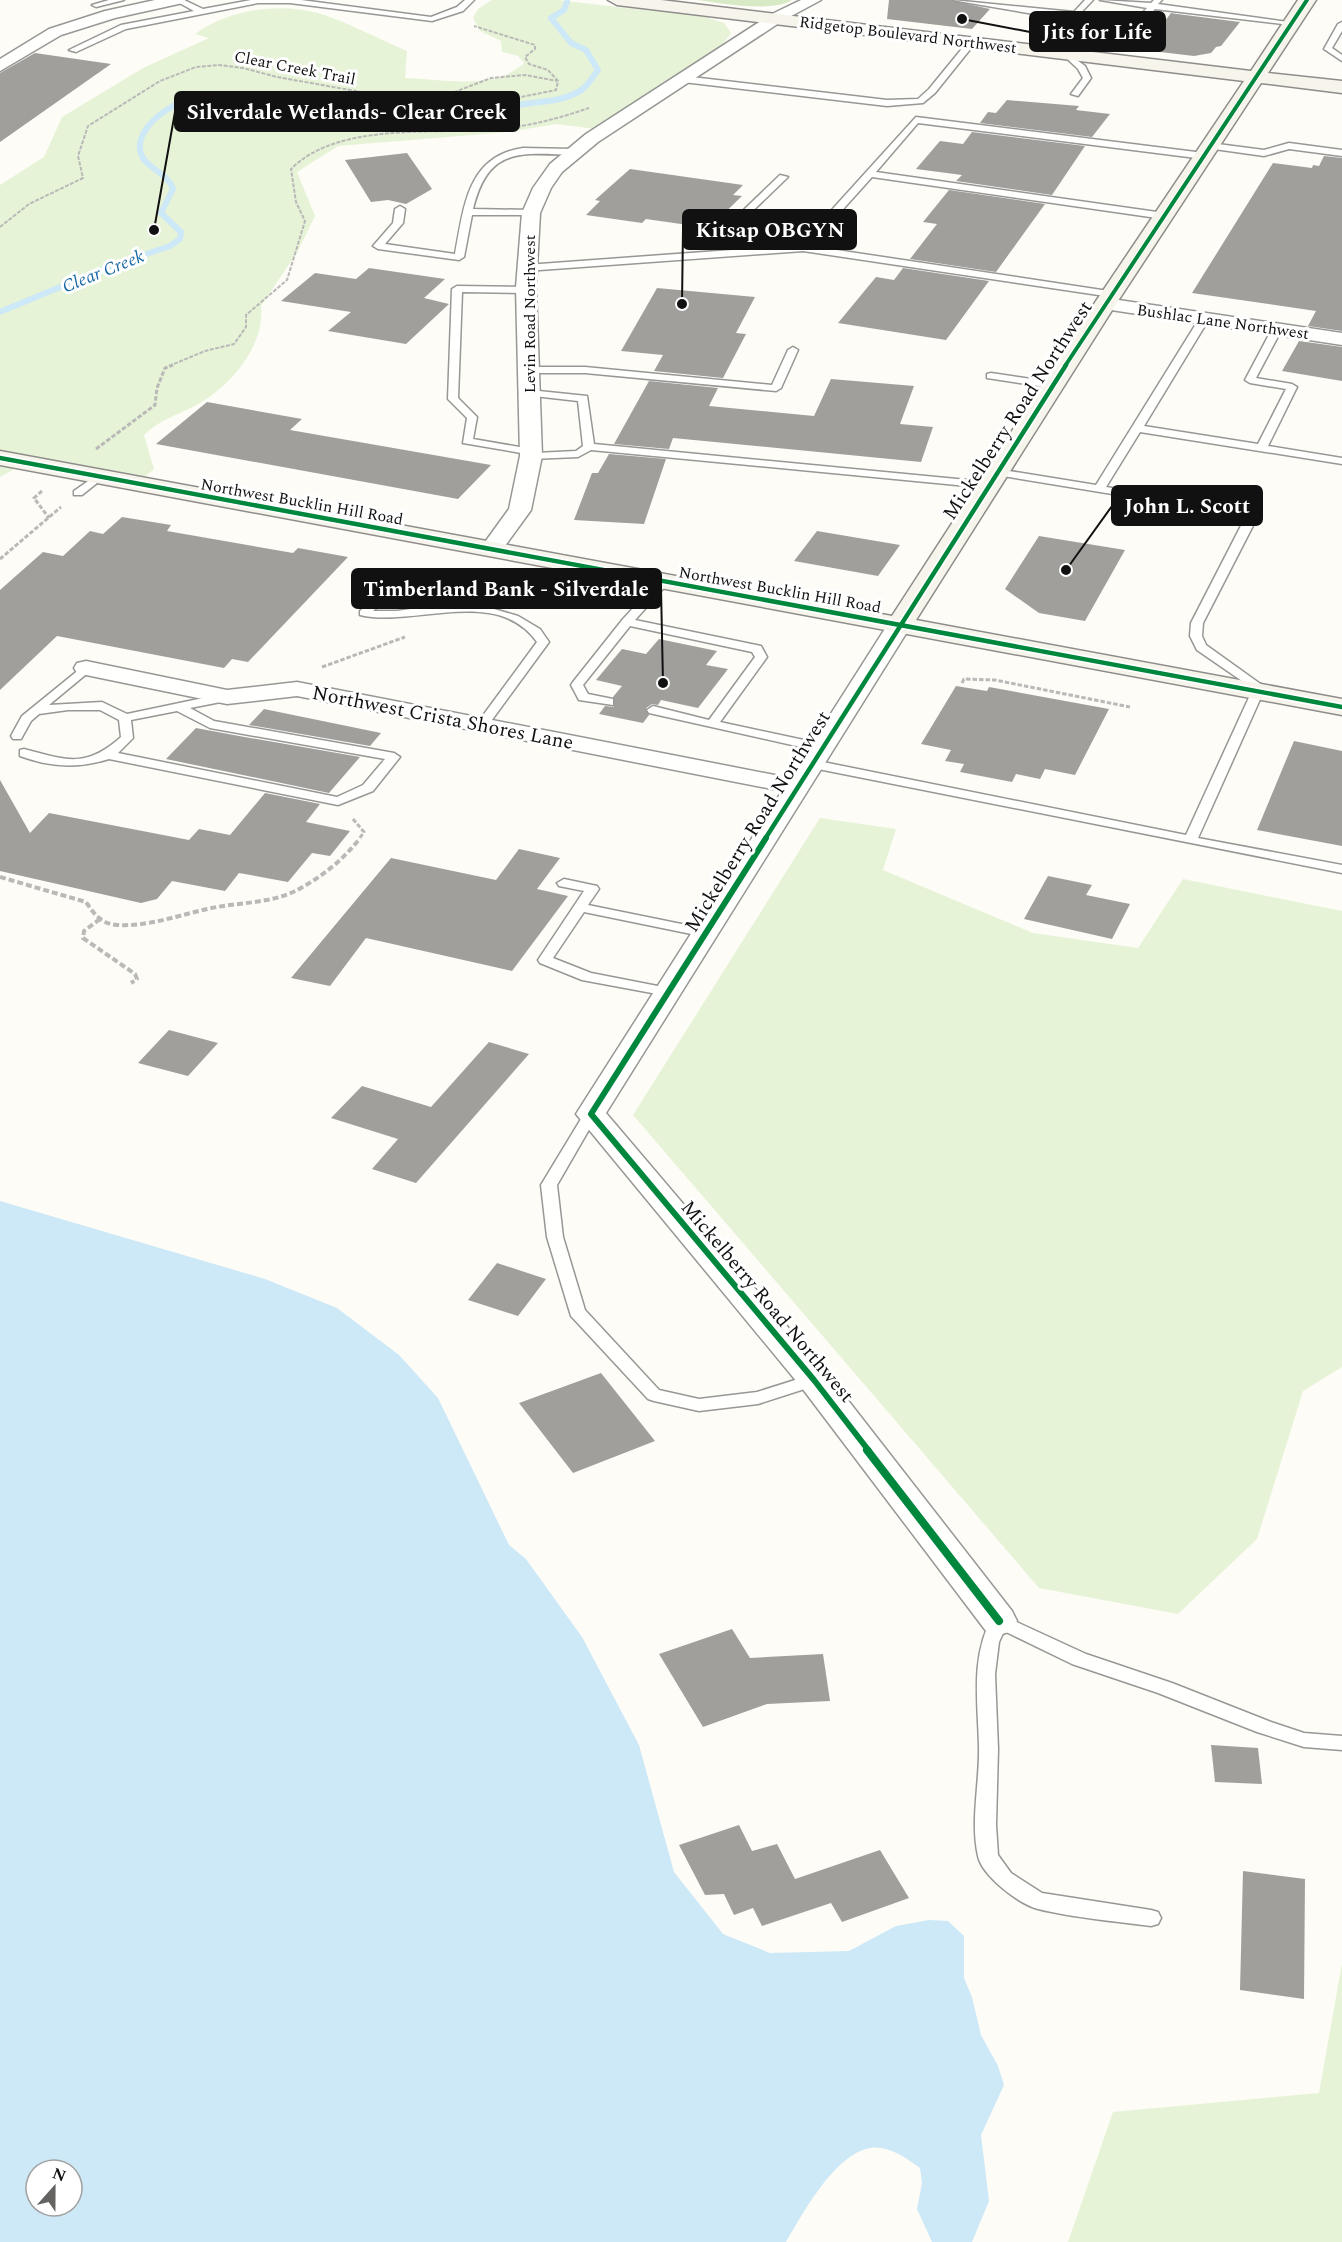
<svg xmlns="http://www.w3.org/2000/svg" width="1342" height="2242" viewBox="0 0 1342 2242" font-family="Spectral,serif">
<style>
.green{fill:#e7f3d7}
.forest{fill:#d8eac5}
.water{fill:#cde8f7;fill-rule:evenodd}
.lines{fill:none;stroke-linecap:round;stroke-linejoin:round}
.stream{stroke:#cde8f7;stroke-width:6}
.building{fill:#a19f9c}
.lane-casing{stroke:#979795;stroke-width:3}
.street-casing{stroke:#979795;stroke-width:3}
.secondary-casing{stroke:#8e8d8b;stroke-width:3}
.path-far2{stroke:#b9b9b8;stroke-width:2;stroke-dasharray:4 1.5;stroke-linecap:butt}
.path-far1{stroke:#b9b9b8;stroke-width:3;stroke-dasharray:4.5 2;stroke-linecap:butt}
.path{stroke:#b9b9b8;stroke-width:4;stroke-dasharray:6 3;stroke-linecap:butt}
.lane{fill:#fffffe;fill-rule:evenodd}
.street{fill:#fffffe;fill-rule:evenodd}
.secondary{fill:#f6f4eb;fill-rule:evenodd}
.cycleway-far3-casing{stroke:#fff;stroke-width:6}
.cycleway-far2-casing{stroke:#fff;stroke-width:8}
.cycleway-far1-casing{stroke:#fff;stroke-width:10}
.cycleway-casing{stroke:#fff;stroke-width:11}
.cycleway-far3{stroke:#00873e;stroke-width:4}
.cycleway-far2{stroke:#00873e;stroke-width:4.5}
.cycleway-far1{stroke:#00873e;stroke-width:6}
.cycleway{stroke:#00873e;stroke-width:8}
.labels{text-anchor:middle;stroke-width:6;stroke-linejoin:round;paint-order:stroke}
.far-street-label{font-size:16px;fill:#111;stroke:#fff}
.far-water-label{font-size:18px;font-style:italic;fill:#1768a6;stroke:#fff}
.street-label{font-size:20px;fill:#111;stroke:#fff}
.leader{fill:none;stroke:#111;stroke-width:2}
.callout-dot{fill:#111;stroke:#fff;stroke-width:2}
.callout{fill:#111;stroke:#111;stroke-width:2}
.callout-label{font-size:21px;text-anchor:middle;font-weight:bold;fill:#fff}
</style>
<rect width="100%" height="100%" fill="#fdfcf7"/>
<path class="green" d="M492 0H557L705 17 724 23 731 33 711 60 604 130 556 124 508 132 338 146 297 172 315 216 298 251 261 306C265 345 233 383 200 403 181 414 160 419 144 435L154 469 136 484 25 463 0 477V185L44 157 62 117 143 68 209 38 195 34C228 10 278 2 318 13 348 22 378 39 407 51L405 78C442 79 495 91 524 63L518 56 502 52 501 41 480 31 473 18 478 9Z
M820 818 896 829 883 870 1033 933 1138 948 1183 879 1342 911V1367L1303 1391 1257 1539 1178 1614 1039 1588 633 1115Z
M1342 1963V2242H1068L1113 2112 1319 2093Z"/>
<path class="forest" d="M697 0H792C771 13 721 3 697 0Z"/>
<path class="water" d="M0 1201 265 1279 337 1308 399 1355 438 1398 509 1545 526 1559 582 1637 639 1745 674 1872 723 1934 770 1953 849 1951 896 1926 929 1920 948 1921 964 1936V1978L972 1997 981 2035 998 2066 1004 2085 981 2135 989 2201 972 2242H932L917 2209 922 2183 920 2168C906 2158 888 2145 870 2148 835 2154 803 2213 786 2242H0ZM36 2170H72V2206H36Z"/>
<g class="lines">
<path class="stream" d="M0 312 111 266 170 246 180 239 181 232 161 213 173 189C167 170 137 167 140 144 144 118 183 97 206 94 233 91 256 110 281 113 319 118 357 114 395 112 441 110 486 110 532 103 547 101 563 100 576 93 586 89 592 78 598 70L586 50 571 43 551 18 564 10 567 2"/>
</g>
<path class="building" d="M889 0H950L990 9 972 29 887 19Z
M1171 13 1177 14 1240 22 1221 46 1216 47 1211 53 1194 56 1143 50Z
M35 53 111 64 0 142V73Z
M1007 100 1079 106 1076 110 1110 114 1092 137 980 123 988 112 996 113Z
M972 132 1085 146 1052 195 956 181 962 175 916 169 940 141 963 144Z
M407 153 432 189 406 204 388 200 371 202 345 160Z
M1324 156 1342 158V331L1308 326 1316 311 1192 293 1273 163 1312 168 1313 165 1319 166Z
M630 169 743 185 733 195 742 196 709 228 646 219 642 223 586 215 600 201 595 200Z
M949 190 1045 204 996 272 910 259 937 224 923 222Z
M369 268 445 279 424 298 449 304 406 344 328 331 351 312 281 301 315 273 356 279Z
M903 268 989 281 946 340 838 323 876 277 894 280Z
M657 288 755 297 736 333 746 334 723 378 654 371 663 355 621 351Z
M1299 341 1342 347V381L1282 371Z
M831 379 914 386 900 424 933 427 921 462 673 438 669 449 614 444 649 381 718 388 709 406 814 416Z
M207 402 302 419 290 430 491 465 458 499 156 444Z
M609 454 666 459 644 524 574 520 592 473H598Z
M122 517 171 525 167 531 293 553 298 548 348 557 248 662 232 659 224 668 57 636 0 690V590L43 552 63 556 90 531 103 534Z
M817 531 900 545 878 576 794 561Z
M1039 536 1125 550 1085 621 1039 613 1005 589Z
M659 639 717 651 706 665 728 669 698 708 661 700 658 705 652 704 646 708 649 715 643 723 599 714 605 706 614 707 613 697 622 686 596 680 622 649 646 654Z
M956 686 987 691 989 687 1109 709 1075 775 1045 769 1040 779 1016 774 1012 782 960 772 964 764 945 761 951 750 921 744Z
M264 709 381 733 370 746 249 725Z
M196 728 239 736 360 757 329 793 166 759Z
M1294 741 1342 751V846L1257 830Z
M0 780 30 833 49 813 189 840 199 829 230 835 265 793 320 804 306 822 350 831 330 856 312 853 288 882 239 873 225 891 172 881 157 899 141 903 0 871Z
M519 849 560 858 537 889 568 896 512 971 366 938 330 986 291 978 391 858 496 880Z
M1048 876 1092 885 1086 895 1130 904 1112 939 1024 919Z
M169 1030 218 1043 188 1076 138 1063Z
M489 1042 529 1054 416 1183 372 1169 398 1139 331 1118 362 1086 431 1107Z
M497 1263 546 1279 518 1316 468 1300Z
M601 1373 655 1441 573 1473 519 1403Z
M732 1629 750 1658 823 1654 830 1701 767 1704 703 1727 659 1654Z
M1211 1745 1258 1748 1262 1784 1215 1782Z
M739 1825 752 1851 777 1844 795 1879 880 1850 909 1898 842 1922 831 1903 762 1926 753 1908 734 1915 724 1894 705 1895 679 1845Z
M1243 1871 1305 1879 1304 1999 1240 1990Z"/>
<g class="lines">
<g class="lane-casing">
<path id="lane" d="M109 0H124L96 7 92 5Z
M174 0H184L203 9 251 0H301L431 17 457 7 465 0H474L463 11 432 21 290 3H258L126 29 76 52 69 50 121 25 194 11Z
M952 0 1074 12 1085 0H1093L1042 53 1038 51 1039 49 1070 16 1034 14Z
M1100 0 1151 3 1154 0H1162L1158 4 1295 23 1291 25 1155 9 1124 41 1120 39 1147 8Z
M1342 22V31L1332 48 1342 55V61L1324 49 1338 24Z
M969 40 976 42 935 93 923 103 887 106 683 82 679 79 683 76 887 100 918 99 929 89Z
M1065 51 1085 66 1091 78 1078 96 1071 94 1083 78 1078 69 1061 53Z
M916 117 1204 153 1208 156 1204 159 918 123 876 172 1164 213 1169 216 1164 219 872 177 810 246 1115 292V296L1112 297 803 251 526 271 521 268 526 265 800 245Z
M1210 143 1264 150 1289 143 1342 150V156L1289 149 1264 156 1207 148 1206 146Z
M523 148 573 149 577 152 573 155C520 153 488 147 473 209L531 210 536 213 534 215H472L464 257 459 260 378 249 373 246 393 223 395 209 400 206 405 209 403 223 385 244 455 254C464 207 467 156 523 148Z
M780 175 788 177 734 229H728V225Z
M457 286 526 287 531 290 526 293 462 292 458 398 477 417 473 439 531 449 536 453 576 451 583 446 578 401 525 395 524 393 529 390 587 396 594 444 988 482 993 485 988 488 591 450 578 457 531 459 527 458V454L463 443 467 418 448 399 452 289Z
M1204 316 1209 319 1144 426 1258 444 1286 389 1250 383 1245 380 1272 329 1277 326 1282 329 1256 378 1292 384 1297 387 1268 446 1342 458V464L1140 432 1106 487 1253 511 1259 514 1203 623 1202 636 1206 645 1273 693 1267 697 1262 695 1198 838 1342 865V873L808 767V761L813 760 1186 835 1251 693 1255 690 1197 650 1190 636 1191 623 1246 516 997 475 992 472 997 469 1096 485 1199 319Z
M793 347 798 350 781 388 776 391 585 373H528L523 370 528 367H585L772 385 788 350Z
M991 373 1052 382 1057 385 1052 388 987 378V374Z
M98 474 103 477 102 479 82 495H74V491Z
M664 578 670 581 635 620 761 646 767 657 720 722 827 745V751L823 752 649 713 647 710 653 706 709 720 755 657 752 652 630 626 583 685 588 694 613 699V705L579 700 571 685 573 682 623 619 660 579Z
M393 582 449 605 487 607 518 616 540 629 549 642 486 728H478L476 725 537 642C497 585 413 628 360 615V611L389 583ZM395 590 431 606 397 611H373Z
M86 664 92 668 90 671 49 705 102 702 127 714 227 693 233 697 231 700 190 708 214 721 394 753 400 757 373 791 338 805 109 759C77 769 50 767 20 756V750L24 749C66 760 85 769 121 737L119 720 100 710H68L39 714 31 721 21 739H13L11 736 22 716ZM177 711 210 728 385 759 363 785 337 797 118 753 133 738 131 720Z
M564 879 597 886 599 889 588 905 711 930 713 933 711 936 706 937 584 912 553 958 591 973 673 989 675 992 673 995 668 996 582 980 540 963 538 960 584 891 559 886 557 883Z
M591 1109 598 1114 557 1185 563 1237 585 1310 659 1390 699 1399 757 1392 814 1374 820 1376 822 1380 820 1384 758 1404 699 1411 654 1401 648 1399 571 1316 547 1237 541 1185 584 1114Z
M999 1614 1086 1654 1172 1683 1271 1722 1304 1733 1342 1736V1750L1304 1747 1257 1732 1158 1693 1072 1664 1004 1631 999 1642 995 1674 998 1749 996 1825 998 1855 1011 1873 1042 1893 1151 1910 1158 1912 1161 1918 1158 1924 1151 1926C1114 1921 1074 1918 1038 1909 1019 1904 982 1876 978 1856 970 1821 980 1782 979 1746 978 1702 970 1656 993 1616Z"/>
</g>
<g class="street-casing">
<path id="street" d="M155 0H185L183 3 115 18 61 35 0 71V59L49 29 105 11Z
M801 0H821L782 21 598 142 562 172 551 188 540 213 536 287 542 456 531 510 499 554H483L480 549 509 509 520 456 516 287 522 213 533 188 550 164 586 134 770 15Z
M1105 298 1342 333V345L1098 308 1095 304Z
M900 617 908 619 912 624 606 1113 826 1372 1012 1611 1017 1621 1012 1631 999 1635 986 1631 802 1388 576 1114 782 791 297 696 227 704 86 675 77 673 74 668 77 663 86 661 227 690 297 682 790 778 888 624 892 619Z"/>
</g>
<g class="secondary-casing">
<path id="secondary" d="M608 0H661L1251 71 1298 0H1316L1268 73 1342 81V93L1261 83 1116 304 916 620 1342 699V715L0 465V451L892 616 1094 304 1244 81 617 5Z"/>
</g>
<path class="path-far2" d="M416 100 452 93 491 78 525 75 557 81
M0 227 29 204 83 178 78 156 88 126 160 81 196 67 219 65 243 68 277 77 440 106 486 104 556 90 558 81 548 70 529 64 525 57 535 49V45L474 26
M169 366 205 351 234 344 246 327V315L287 280 305 221 296 202 291 169C339 121 436 135 499 129 530 126 560 118 589 108"/>
<path class="path-far1" d="M96 449 155 405 157 388 165 368 173 365
M42 491 34 498 49 518
M0 559 61 507
M322 667 405 637
M962 683 964 679 995 680 1130 707
M353 819 364 832 359 839"/>
<path class="path" d="M0 877 86 902C94 914 101 924 117 925 151 927 184 913 217 907 245 902 275 903 301 888 324 875 344 859 360 838
M100 919 84 931 83 938 135 974 137 979 131 983"/>
<use href="#lane" class="lane"/>
<use href="#street" class="street"/>
<use href="#secondary" class="secondary"/>
<g class="cycleway-far3-casing">
<path id="cycleway-far3" d="M1065 366 1307 0"/>
</g>
<g class="cycleway-far2-casing">
<path id="cycleway-far2" d="M0 458 1342 707
M765 839 1066 365"/>
</g>
<g class="cycleway-far1-casing">
<path id="cycleway-far1" d="M766 838 591 1114 814 1380 869 1451"/>
</g>
<g class="cycleway-casing">
<path id="cycleway" d="M867 1450 999 1621"/>
</g>
<use href="#cycleway-far3" class="cycleway-far3"/>
<use href="#cycleway-far2" class="cycleway-far2"/>
<use href="#cycleway-far1" class="cycleway-far1"/>
<use href="#cycleway" class="cycleway"/>
</g>
<g class="labels">
<g class="far-street-label">
<text transform="translate(908 34) rotate(7)" y="6">Ridgetop Boulevard Northwest</text>
<text transform="translate(295 67) rotate(11)" y="6">Clear Creek Trail</text>
<text transform="translate(529 314) rotate(-90)" y="6">Levin Road Northwest</text>
<text transform="translate(1223 321) rotate(8)" y="6">Bushlac Lane Northwest</text>
<text transform="translate(302 501) rotate(10)" y="6">Northwest Bucklin Hill Road</text>
<text transform="translate(780 589) rotate(10)" y="6">Northwest Bucklin Hill Road</text>
</g>
<g class="far-water-label">
<text transform="translate(103 271) rotate(-22)" y="6">Clear Creek</text>
</g>
<g class="street-label">
<text transform="translate(1017 410) rotate(-57)" y="7">Mickelberry Road Northwest</text>
<text transform="translate(443 717) rotate(11)" y="7">Northwest Crista Shores Lane</text>
<text transform="translate(757 821) rotate(-58)" y="7">Mickelberry Road Northwest</text>
<text transform="translate(768 1301) rotate(50)" y="7">Mickelberry Road Northwest</text>
</g>
</g>
<path class="leader" d="M962 19L1030 32M154 230L175 112M682 304L683 229M1066 570L1112 506M663 683L661 588"/>
<g class="callout-dot">
<circle cx="962" cy="19" r="6"/>
<circle cx="154" cy="230" r="6"/>
<circle cx="682" cy="304" r="6"/>
<circle cx="1066" cy="570" r="6"/>
<circle cx="663" cy="683" r="6"/>
</g>
<g class="callout">
<rect x="1030" y="12" width="135" height="39" rx="6"/>
<rect x="175" y="92" width="344" height="39" rx="6"/>
<rect x="683" y="210" width="173" height="39" rx="6"/>
<rect x="1112" y="486" width="150" height="39" rx="6"/>
<rect x="352" y="569" width="309" height="39" rx="6"/>
</g>
<g class="callout-label">
<text x="1097" y="39">Jits for Life</text>
<text x="347" y="119">Silverdale Wetlands- Clear Creek</text>
<text x="770" y="237">Kitsap OBGYN</text>
<text x="1187" y="513">John L. Scott</text>
<text x="506" y="596">Timberland Bank - Silverdale</text>
</g>
<g transform="translate(54 2188) rotate(21)"><circle r="28" fill="#ffffff" stroke="#a0a0a0" stroke-width="1.5"/>
<path d="M0-4.5L10 22L0 15L-10 22Z" fill="#646362"/>
<text y="-9" font-size="16" font-weight="bold" text-anchor="middle" fill="#111111">N</text>
</g>
</svg>
